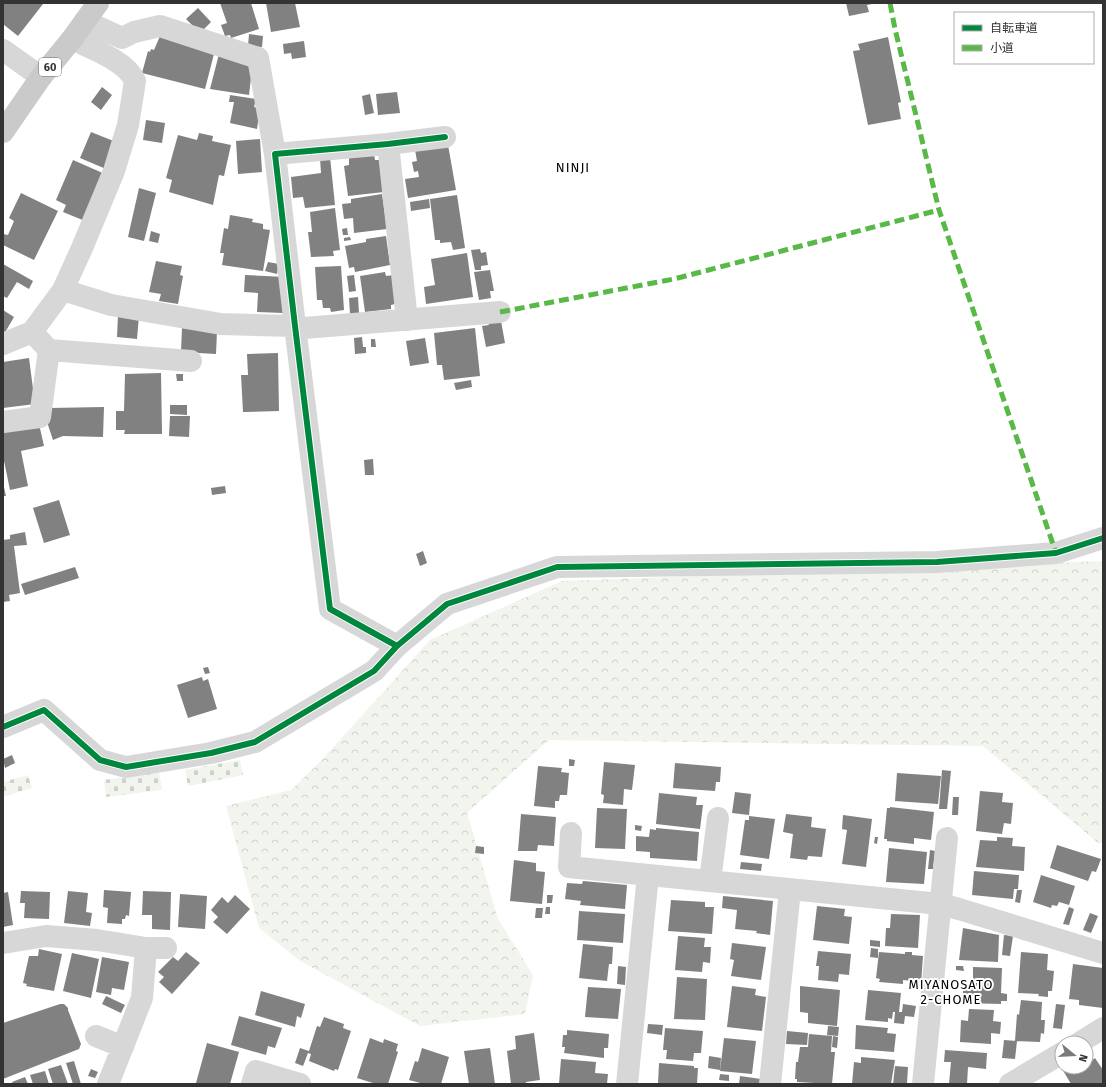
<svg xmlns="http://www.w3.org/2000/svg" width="1106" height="1087" viewBox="0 0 1106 1087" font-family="'Fira Sans','Noto Sans JP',sans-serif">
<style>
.forest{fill:url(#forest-crowns)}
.cemetery{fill:url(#cemetery-stones)}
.building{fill:#818181}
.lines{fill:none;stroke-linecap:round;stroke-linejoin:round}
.minor{stroke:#d7d7d7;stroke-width:22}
.major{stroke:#cacaca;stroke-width:22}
.quiet{stroke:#58b947;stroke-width:5;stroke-dasharray:10 5;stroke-linecap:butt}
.cycleway-casing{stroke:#fff;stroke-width:8}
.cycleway{stroke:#00873e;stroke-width:6}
.labels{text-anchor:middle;stroke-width:4;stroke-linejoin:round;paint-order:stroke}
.shield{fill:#fff;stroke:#707070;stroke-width:1}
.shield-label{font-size:11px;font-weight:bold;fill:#333}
.neighbourhood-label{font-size:13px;letter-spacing:1px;fill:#000;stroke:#fff}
</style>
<defs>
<pattern id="forest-crowns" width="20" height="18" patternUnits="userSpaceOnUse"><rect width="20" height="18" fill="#f1f5ed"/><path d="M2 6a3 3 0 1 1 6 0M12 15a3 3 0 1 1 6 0" fill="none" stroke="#cfd2cc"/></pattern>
<pattern id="cemetery-stones" width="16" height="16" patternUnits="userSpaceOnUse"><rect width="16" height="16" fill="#f1f5ed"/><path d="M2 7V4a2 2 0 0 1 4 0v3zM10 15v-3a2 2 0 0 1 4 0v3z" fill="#cfd2cc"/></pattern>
</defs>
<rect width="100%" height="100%" fill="#fff"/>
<path class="forest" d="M1103 561V843H1098L983 746 549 740 467 813 498 919 533 975 525 1014 420 1026 300 961 259 928 226 806 291 790 321 761 430 640 562 581Z"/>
<path class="cemetery" d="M240 760 243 775 188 786 185 770Z
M159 772 162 790 106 797 104 780Z
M28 775 32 788 3 797V782Z"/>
<path class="building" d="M4 3H41L43 4 18 36 3 24V5Z
M220 3H251L259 29 231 38 230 35 225 36 221 25 227 23Z
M266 3H295L300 27 271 32Z
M846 3H872V4L867 5 869 12 849 16Z
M198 8 211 22 200 33 186 19Z
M249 34 263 36 262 47 248 46Z
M160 36 215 50 205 89 142 73 148 51 150 52 151 49 154 50Z
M888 37 901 102 898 103 901 119 868 125 853 51 860 50 858 44Z
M304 41 306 57 292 59 291 53 284 54 283 44Z
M219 54 253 61 249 95 210 89Z
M102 87 112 95 101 110 91 102Z
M397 92 400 113 378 115 376 94Z
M370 94 374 113 365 115 362 96Z
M230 95 256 99 254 107 260 108 257 129 230 123 234 102H229Z
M146 120 165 123 162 143 143 140Z
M91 132 116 142 106 169 80 158Z
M199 133 213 136 212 141 231 145 224 176 219 175 213 205 169 192 172 180 166 178 178 135 197 140Z
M260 139 262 172 238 174 236 141Z
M448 145 456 190 408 198 405 179 419 177 418 171 414 172 412 162 417 161 415 150Z
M374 154 375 160H379L384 192 348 196 344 166 349 165V157Z
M330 157 335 205 305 208 303 197 293 198 291 177 321 173 320 158Z
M73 160 105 174 85 221 63 212 66 205 56 200Z
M139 188 156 193 144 241 128 237Z
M21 193 58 211 34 260 3 245V234L8 235 14 221 9 218Z
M382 194 387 229 354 233 353 218 344 219 342 204 351 203V199Z
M457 195 465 248 453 250 451 242 440 243V240H435L430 199Z
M429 199 430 208 411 211 410 202Z
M335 208 340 250 333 251 334 256 311 257 308 232H312L310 212Z
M230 215 253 219 252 222 263 224V229L270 230 263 271 222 265 224 253H220L224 228 228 229Z
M347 228 348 235H343L342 229Z
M151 231 160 234 158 243 149 241Z
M386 236 390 265 355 272 354 267 349 268 345 246 366 242V239Z
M350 237 351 240 344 241V238Z
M480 249 481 253 486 252 488 265 481 266V270H475L471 250Z
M467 253 473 297 426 304 424 287 435 285 431 259Z
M156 261 182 266 180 275 183 276 178 304 159 301 161 294 149 292Z
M268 262 279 264 277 274 265 271Z
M3 264 33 281 29 289 17 282 7 298 3 296Z
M341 266 344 310 331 312 330 308H323L322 300H317L315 267Z
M490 270 494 291H490L491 298 479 300 474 272Z
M385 272 386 276 394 275 399 303 391 305V309L365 312 360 276Z
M245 275 285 277 283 313 257 312 258 293 244 292Z
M354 275 356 291 349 292 347 276Z
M358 297 359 313 350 314 349 298Z
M3 310 14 317 3 336Z
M118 315 139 316 137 339 117 337Z
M501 321 505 343 486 347 482 326 489 325 488 323Z
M182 328 217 331 216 354 181 352Z
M475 328 480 376 444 380 442 365H437L434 333Z
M362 337 363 347H366V353L355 354 354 338Z
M425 338 429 363 410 366 406 341Z
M371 339H375L376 347H371Z
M278 353 279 411 243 412 241 375H248L247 354Z
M29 358 35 404 3 408V362Z
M161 373 162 434H124L125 430H116V411H124L125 374Z
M176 374H183V381H177Z
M471 380 472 387 456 390 454 383Z
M170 405H187V415L170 414Z
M104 407 103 437 63 436 53 440 47 422 49 408Z
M170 416H190L189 437 169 436Z
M39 424 44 446 21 451 28 486 10 490 3 456V431Z
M373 459 374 475H365L364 460Z
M3 483 6 496H3Z
M225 486 226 493 212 495 211 488Z
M59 500 70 535 44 543 33 508Z
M25 532 27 545 14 546 20 593 9 595 10 601 3 602V540L10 539V535Z
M423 551 427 563 420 566 416 554Z
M75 567 79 578 25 595 21 584Z
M208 667 210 673 205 674 203 668Z
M202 677 203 681 208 679 217 709 188 718 177 685Z
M12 755 15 763 5 768 3 759Z
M569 759 575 760 574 766H569Z
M604 762 635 765 632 790 624 789 623 805 603 803 604 795 601 794Z
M675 763 721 767 720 782H716L715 791 673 788Z
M538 766 562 768 561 772 569 773 567 795H560L559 801H555V808L534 806Z
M942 770 951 771 947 809H939Z
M897 773 941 776 938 804 895 801Z
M980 791 1003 793 1002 802 1013 803 1011 824 1004 823 1002 834 976 831Z
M735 792 751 794 749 815 732 813Z
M659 793 697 797 696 805H703L700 829 656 824Z
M953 797H959L958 815H952Z
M890 807 934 812 931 840 914 838V844L887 841V839H884L887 808H890Z
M597 808 627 809 625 849 595 848Z
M521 814 556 817 554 846 538 845 537 851H518Z
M786 814 812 817 811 827 826 829 822 857 808 856 807 860 790 858 793 834 783 832Z
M843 815 872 819 866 867 842 864 847 830 842 829Z
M749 816 775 819 769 859 740 855 745 820H749Z
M635 825 642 826 641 831 635 830Z
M656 828 699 832 697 861 650 858V852L636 851V836L649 837 650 829 656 830Z
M875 837H878L877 844 874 843Z
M997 837 1013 838 1012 846 1025 847 1024 871 976 867 980 840 997 841Z
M1057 845 1101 859 1096 872 1092 871 1088 881 1050 868Z
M476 846 484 847V854L475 853Z
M889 848 927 852 924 884 886 882Z
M930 850 935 851 933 869H928Z
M514 860 536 863V871L545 872 542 904 510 901Z
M741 862 762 864 761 871 740 869Z
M974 871 1019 875 1018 889H1014L1013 899 972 895Z
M1041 875 1075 886 1069 905 1059 902 1057 906 1052 905 1051 908 1033 902Z
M583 881 627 885 625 909 580 905 581 901 565 899 567 883 582 884Z
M104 890 131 892 129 916 126 915 125 919H122V924L107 923 108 908 103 907Z
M1017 890H1022L1020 903 1015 902Z
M21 891 50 892 49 919 24 918 25 903H20Z
M68 891 88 893 86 912 92 913 90 926 64 923Z
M143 891 171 892 170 930 152 929V915H142Z
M8 892 13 925 3 927V893Z
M180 894 207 896 205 929 178 927Z
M235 895 250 909 227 934 213 922 218 917 211 910 222 897 228 903Z
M547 895H553L552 903H547Z
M723 896 773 901 770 935 756 933 757 931 735 929 737 910 722 908Z
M671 900 705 902V907H714L712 934 668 931Z
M817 906 845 909 844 916 852 917 849 944 813 940Z
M546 907H550V914H545Z
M1069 907 1074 909 1069 925 1063 924Z
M536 908H543L542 918H535Z
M579 911 625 914 623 943 577 940Z
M1090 913 1098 916 1091 933 1083 930Z
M891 914 920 915 918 948 885 946 886 928H890Z
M963 928 999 935 998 962 959 960Z
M1004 935 1013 936 1010 956 1002 955Z
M678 936 705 938 704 947H711L710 963 703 962 702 972 675 970Z
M870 940 880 941V947L870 946Z
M732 943 766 947 761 980 731 976 734 960 730 959Z
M583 944 613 947 612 964H609L607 981 579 978Z
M871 948 878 949V958L870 957Z
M39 949 62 954 54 991 26 986 27 984 23 983 29 956H38Z
M818 951 851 954 849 975 839 974 838 982 818 980 819 966H816Z
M186 952 200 963 172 994 159 982 164 977 158 972 173 957 178 961Z
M879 952 905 954V952H912V955L923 956 921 984 910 983 911 981 903 980V984L879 982 880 979 876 978Z
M1021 952 1048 954 1047 970 1054 971 1052 991H1048V997L1038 996 1039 994 1018 993Z
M72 953 99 959 91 998 63 991Z
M102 957 129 962 124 990 112 988 111 995 96 992Z
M1073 964 1103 968V1008L1079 1005V1000L1069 999Z
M618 966 626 967 625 985 617 984Z
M956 966H963L964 971 956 970Z
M973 967 1002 968 1001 993 1007 994V1001H1001V1004L963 1003V984L973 985Z
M677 977 707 979 705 1020 674 1019Z
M732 986 756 989 755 995 766 997 762 1031 727 1027Z
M800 986 840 990 837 1026 808 1023V1013L800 1012Z
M588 987 621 989 618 1019 585 1017Z
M868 990 901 993 899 1012H902L903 1004 916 1006 914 1017 905 1016 904 1024 894 1023 895 1012H893L892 1019 888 1018V1022L865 1020Z
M261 991 305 1004 301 1018 297 1016 295 1027 255 1015Z
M106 996 125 1005 121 1013 102 1004Z
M1021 1000 1042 1002 1041 1020H1045L1044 1034 1041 1033 1040 1042 1015 1041 1017 1014 1019 1015Z
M60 1004H64L68 1008V1010L81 1044 79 1049 3 1079V1023Z
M1056 1004 1065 1005 1062 1029 1053 1028Z
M969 1009 994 1010 993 1021 1001 1022 1000 1034 991 1033V1044L960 1042 961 1020 968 1021Z
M239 1016 282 1028 275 1048 268 1046 266 1055 231 1045Z
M324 1017 344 1024 343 1028 351 1031 338 1070 335 1069 334 1071 309 1061 311 1054 308 1053 303 1066 295 1063 300 1048 309 1051 317 1026 320 1027Z
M648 1024 663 1025 662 1035 647 1033Z
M856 1025 888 1028 887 1033 896 1034 894 1052 855 1049Z
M828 1026 839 1027 838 1036 827 1035Z
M665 1028 703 1031 701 1053H694L693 1061 666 1059 667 1050H663Z
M567 1030 609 1034 608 1048H604V1058L564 1053 565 1047H562L563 1035H567Z
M787 1031 808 1033 807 1045 786 1044Z
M534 1033 540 1080 526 1082V1084H511L507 1051 516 1049 515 1036Z
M809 1034 832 1036 831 1052H835L832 1084 797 1082V1079H795L796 1062H798L800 1047H808Z
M833 1036 838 1037 837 1048 832 1047Z
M370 1038 383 1043 384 1039 398 1044 396 1051 398 1052 388 1084H376L357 1078Z
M724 1038 756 1041 752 1074 720 1071Z
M1004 1040 1017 1041 1015 1059 1002 1058Z
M207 1043 239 1052 230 1084 196 1083Z
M422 1048 449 1057 441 1084H424L409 1080 415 1061 418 1062Z
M490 1048 495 1084H469L464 1051Z
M945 1050 987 1053 986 1069 968 1067 967 1084H949L951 1062H944Z
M709 1056 721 1058 720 1070 708 1068Z
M861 1057 895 1060 891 1084H852L854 1062 861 1063Z
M1095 1058 1103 1070V1084H1071L1061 1067H1086V1062L1087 1064Z
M561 1059 596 1062 595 1073 608 1074 607 1084H559Z
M74 1061 81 1084H73L66 1063Z
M659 1063 694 1066V1068H698L697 1084H658Z
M61 1065 68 1084H53L48 1069Z
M895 1066 908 1067 907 1083 893 1084Z
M91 1069 98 1072 95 1078 88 1076Z
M45 1071 49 1084H33L30 1075Z
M720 1074 729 1075V1081L719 1080Z
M740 1076 761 1079V1084H739Z
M25 1077 28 1084H13L12 1082Z"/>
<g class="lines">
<path class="minor" d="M85 21 122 38 134 32 160 26 258 58 275 154
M3 50 41 77
M388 144 407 320
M63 290 111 305 221 324 295 326 304 328 500 312
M32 332 49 350 191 361
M3 344 32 332 63 290 82 248 114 171 128 125 135 81C127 61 90 48 72 39
M3 422 40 417 49 350
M397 646 330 609 295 326 275 154 388 144 445 137
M3 727 44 710 100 760 126 767 211 753 255 742 374 671 397 646 447 604 557 567 937 562 1056 553 1103 538
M571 833 569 867 940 904 959 909 1103 953
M710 881 718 818
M3 943 46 936 97 940 146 948 142 998 108 1084
M146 948H166
M96 1036 123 1047
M1079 1043 1103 1028
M252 1084 256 1071 300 1084
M627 1084 648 875
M770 1084 790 890
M923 1084 947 838
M1010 1084 1062 1053"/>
<path class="major" d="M3 132 41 77 72 39 98 3"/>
<path class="quiet" d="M890 3 895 29 939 210 1056 553
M500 312 674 279 939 210"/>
<g class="cycleway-casing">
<path id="cycleway" d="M397 646 330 609 295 326 275 154 388 144 445 137
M3 727 44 710 100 760 126 767 211 753 255 742 374 671 397 646 447 604 557 567 937 562 1056 553 1103 538"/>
</g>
<use href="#cycleway" class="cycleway"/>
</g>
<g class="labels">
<rect class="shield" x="39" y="58" width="22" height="18" rx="3"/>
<g class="shield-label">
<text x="50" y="71">60</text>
</g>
<g class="neighbourhood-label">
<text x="573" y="172">NINJI</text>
<text x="951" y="989">MIYANOSATO<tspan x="951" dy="15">2-CHOME</tspan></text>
</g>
</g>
<rect width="1106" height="1087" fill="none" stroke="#333333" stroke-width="8"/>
<rect x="954" y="12" width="140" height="52" fill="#ffffff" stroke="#adadad"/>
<rect x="962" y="25" width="20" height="6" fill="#00873e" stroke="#adadad"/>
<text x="990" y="32" font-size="12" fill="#333333">自転車道</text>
<rect x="962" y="45" width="20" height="6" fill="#58b947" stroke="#adadad"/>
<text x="990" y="52" font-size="12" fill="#333333">小道</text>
<g transform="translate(1074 1055) rotate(108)"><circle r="19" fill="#ffffff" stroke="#adadad"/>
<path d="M0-3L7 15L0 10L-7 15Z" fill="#7a7a7a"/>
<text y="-6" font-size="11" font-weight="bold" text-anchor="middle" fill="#333333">N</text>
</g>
</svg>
